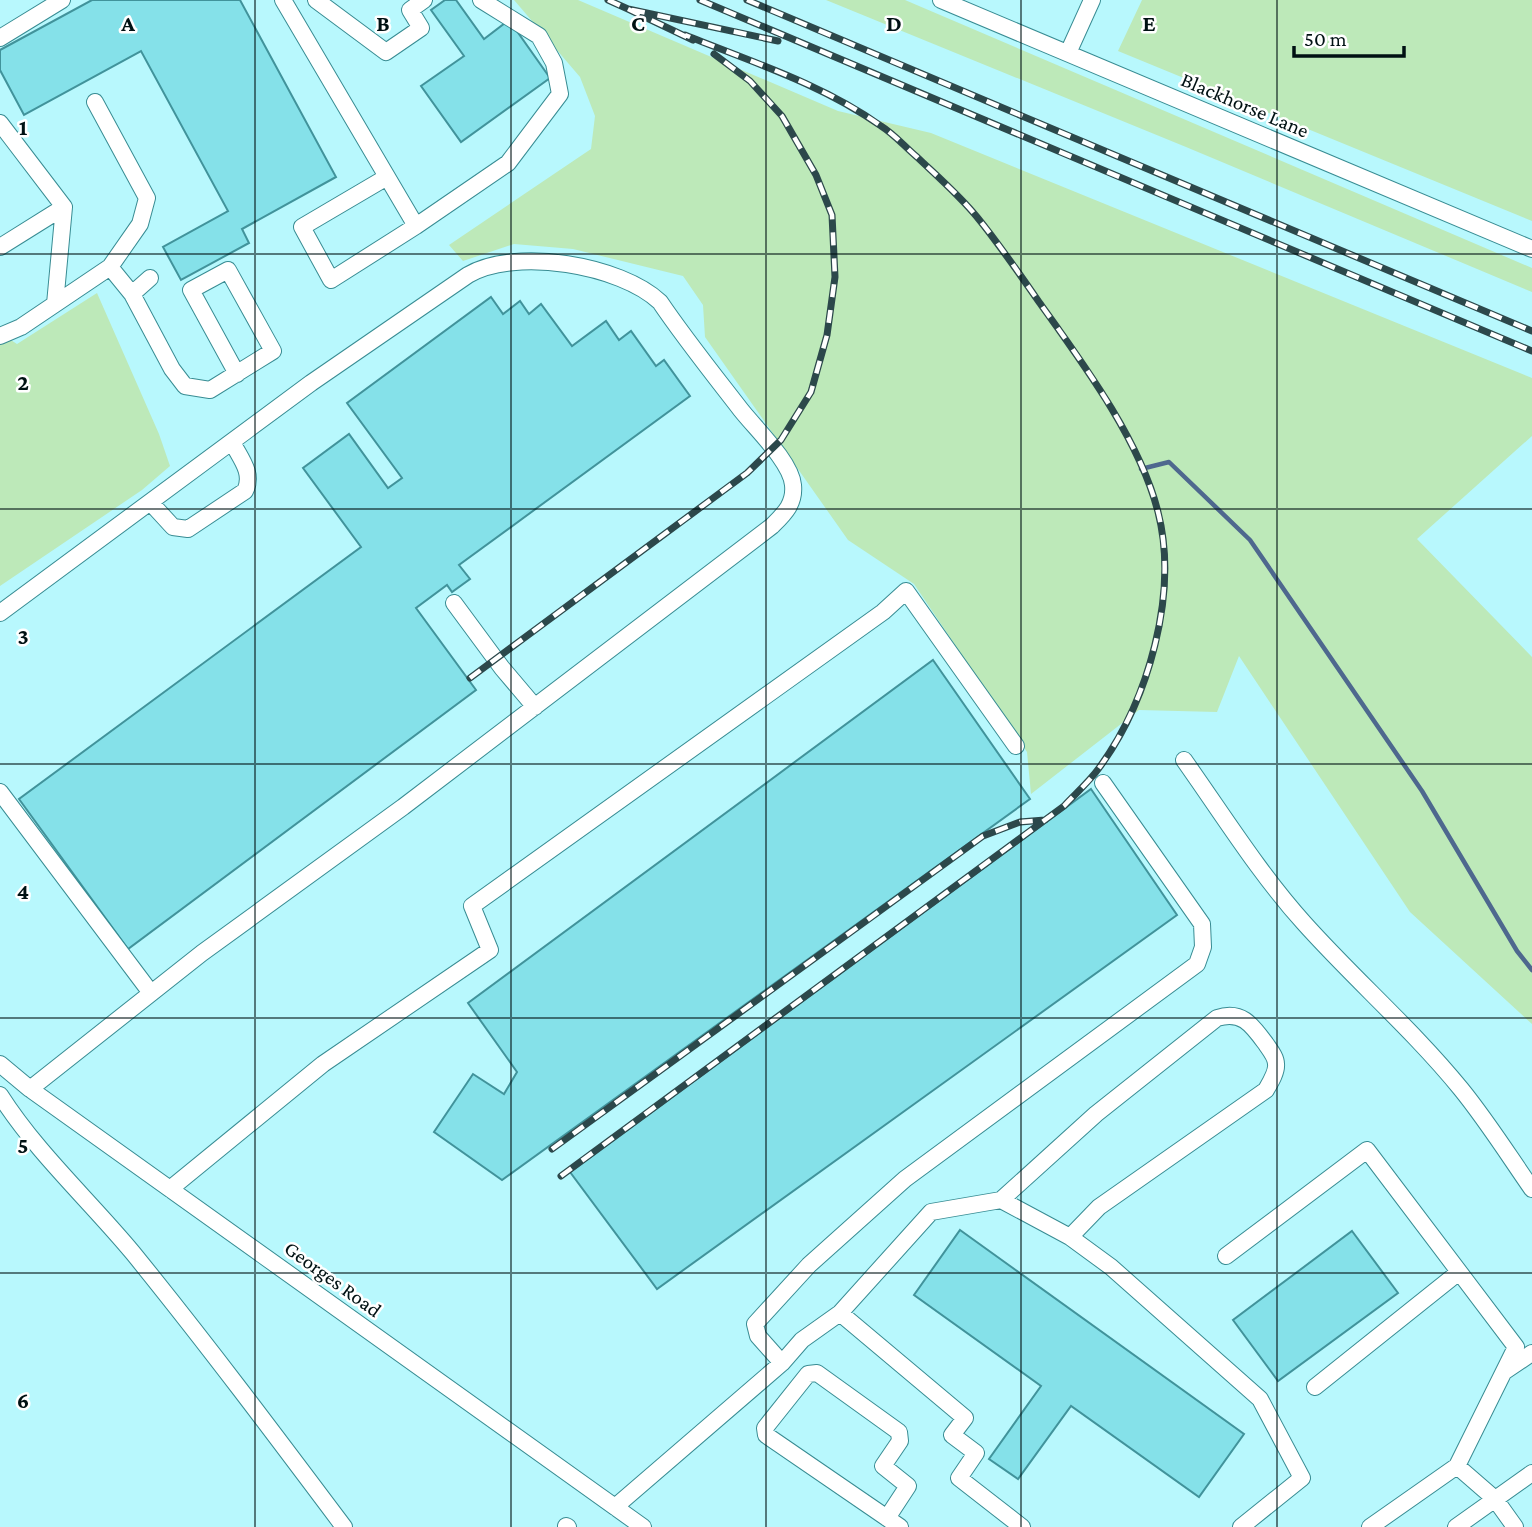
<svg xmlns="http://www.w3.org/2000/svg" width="1532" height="1527" viewBox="0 0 1532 1527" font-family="'Crimson Pro',serif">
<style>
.green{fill:#bde9b9}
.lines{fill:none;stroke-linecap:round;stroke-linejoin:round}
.stream{stroke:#4e688e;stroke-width:4.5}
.building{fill:#85e1e9;stroke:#41939b;stroke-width:2}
.minor-casing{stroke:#388c93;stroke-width:18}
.minor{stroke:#fff;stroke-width:16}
.rail-casing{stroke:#2c484b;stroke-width:7}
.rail{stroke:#fff;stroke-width:4.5;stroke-dasharray:13;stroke-linecap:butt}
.grid{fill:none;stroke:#001113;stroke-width:2;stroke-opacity:0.55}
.labels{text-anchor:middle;stroke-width:5;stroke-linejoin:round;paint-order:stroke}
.street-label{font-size:21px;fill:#001113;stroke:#fff}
.grid-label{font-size:23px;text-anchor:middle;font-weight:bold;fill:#001113;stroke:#fff;stroke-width:5;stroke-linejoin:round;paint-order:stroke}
</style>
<rect width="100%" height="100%" fill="#b8f8fd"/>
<path class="green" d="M514 0H578L838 111 931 133 1532 378V436L1417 539 1532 657V1024L1410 912 1239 656 1217 712 1139 710 1031 794 1027 752 914 584 848 540 705 337 703 305 683 276 573 249 514 244 463 261 449 245 591 149 595 116 580 77Z
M826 0H905L1532 268V292L1186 147Z
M1142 0H1532V221L1118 51Z
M97 293 159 434 170 466 142 490 0 586V333L17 344Z"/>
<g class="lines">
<path class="stream" d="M1141 469 1169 462 1250 540 1422 791 1517 951 1532 970"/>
</g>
<path class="building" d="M92 0H240L336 177 242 229 249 243 181 280 163 247 228 211 141 51 24 115 0 70V50Z
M445 0H456L484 39 509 20 550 78 461 142 421 86 464 56 431 10Z
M491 297 503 314 520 301 529 314 541 304 572 346 606 321 619 340 631 331 656 366 664 360 690 396 459 565 470 579 452 592 447 585 416 608 476 690 128 949 19 799 361 547 303 468 349 434 388 488 402 478 347 403Z
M933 660 1030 799 502 1180 434 1132 473 1074 504 1094 517 1072 468 1003Z
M1091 789 1177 915 657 1289 570 1172Z
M960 1230 1244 1434 1199 1497 1071 1406 1018 1479 989 1459 1041 1386 914 1295Z
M1352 1231 1398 1293 1278 1381 1233 1320Z"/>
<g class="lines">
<g class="minor-casing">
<path id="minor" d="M283 0 416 226 508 163 560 94 554 63 539 36 481 0
M316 0 386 52 421 28 410 10 424 0
M941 0 1532 249
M0 38 62 0
M1068 53 1092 0
M95 102 147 198 140 224 110 267
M0 123 64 207 55 304
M387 177 302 227 331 280 416 226
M0 247 64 207
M132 294 150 278
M0 336 21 327 110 267 132 294 172 369 185 386 210 390 273 351 228 270 191 290 237 374
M150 502 173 527 188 529 245 491C254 473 240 458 232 442
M454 603 502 668 535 707
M0 613 311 383 468 275C515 247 621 265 660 302 685 339 714 375 741 410 756 429 791 462 793 485 795 504 784 514 772 526L403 807 202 953 30 1089
M1184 760C1223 815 1259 873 1304 923 1355 980 1413 1030 1461 1089 1487 1121 1509 1156 1532 1189
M0 792 151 993
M0 1064 30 1089 643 1527
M0 1095C37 1153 89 1200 133 1253 206 1343 275 1435 344 1527
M170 1189 323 1064 490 950 472 906 883 612 906 591 1016 746
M1001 1200 1096 1114 1217 1018C1242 1010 1252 1025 1266 1044 1270 1050 1276 1057 1276 1064 1277 1072 1270 1083 1266 1090L1099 1207 1070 1237
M1226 1256 1367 1150 1516 1347 1457 1466 1370 1527
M840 1313 965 1418 952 1435 976 1453 959 1478 1022 1527
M782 1363 758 1336 755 1324 809 1265 905 1179 1197 964 1203 947 1202 924 1103 783
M1505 1371 1532 1353
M1315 1387 1459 1272
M1457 1466 1495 1499 1515 1527
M615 1507 782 1363 802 1340 840 1313 931 1212 1001 1200 1070 1237 1111 1267 1260 1399 1302 1478 1241 1527
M887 1518 908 1486 883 1466 900 1441 899 1432 817 1373 808 1374 765 1428 766 1435 887 1518 900 1527
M566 1526 568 1527
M1456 1527 1532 1473"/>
</g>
<use href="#minor" class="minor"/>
<g class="rail-casing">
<path id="rail" d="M608 0 628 9 778 41
M700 0 1532 351
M747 0 1532 331
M628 9 693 40
M470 678 747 473 781 440 811 392 827 335 835 277 832 215 816 175 782 116 750 81 714 54
M552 1149 983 836 1020 822 1045 820
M561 1176 1064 806C1075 794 1089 782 1099 768 1148 701 1179 594 1158 512 1140 440 1082 362 1039 302 1019 273 999 244 977 217 959 195 937 176 917 157 905 147 894 134 881 126 822 84 752 62 685 35"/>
</g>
<use href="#rail" class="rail"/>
</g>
<path class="grid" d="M255 0V1527M511 0V1527M766 0V1527M1021 0V1527M1277 0V1527M0 254H1532M0 509H1532M0 764H1532M0 1018H1532M0 1273H1532"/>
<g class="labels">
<g class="street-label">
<text transform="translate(1245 105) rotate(23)" y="7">Blackhorse Lane</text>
<text transform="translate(333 1279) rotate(36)" y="7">Georges Road</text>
</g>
</g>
<g class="grid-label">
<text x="128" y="31">A</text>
<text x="383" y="31">B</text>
<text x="638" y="31">C</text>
<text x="894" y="31">D</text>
<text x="1149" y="31">E</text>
<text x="23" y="135">1</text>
<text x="23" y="390">2</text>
<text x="23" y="644">3</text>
<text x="23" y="899">4</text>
<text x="23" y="1153">5</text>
<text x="23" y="1408">6</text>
</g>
<path d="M1294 46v10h110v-10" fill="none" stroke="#001113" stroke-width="3.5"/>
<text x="1304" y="46" font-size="21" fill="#001113" stroke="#ffffff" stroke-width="5" paint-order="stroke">50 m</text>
</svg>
